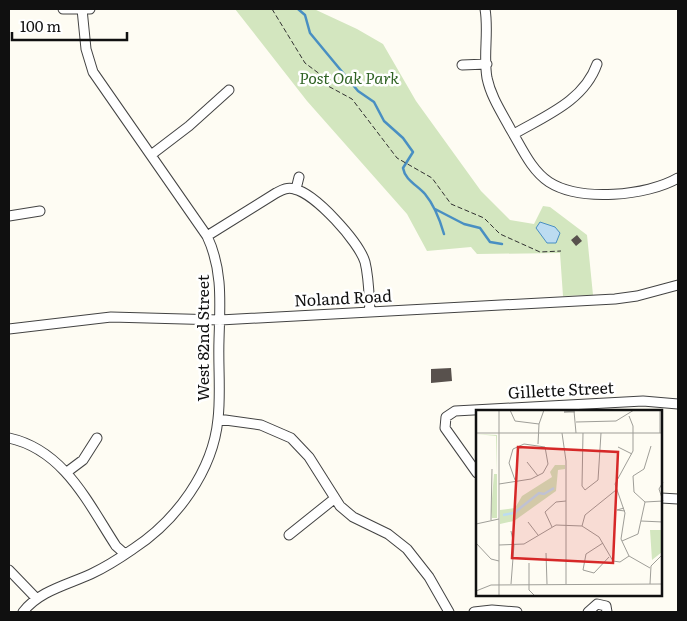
<svg xmlns="http://www.w3.org/2000/svg" width="687" height="621" viewBox="0 0 687 621" font-family="Literata,serif">
<style>
.green{fill:#d3e6bf}
.water{fill:#bcdcf1;stroke:#498fc2}
.lines{fill:none;stroke-linecap:round;stroke-linejoin:round}
.stream{stroke:#498fc2;stroke-width:2.5}
.building{fill:#58514d}
.street-casing{stroke:#434343;stroke-width:11}
.path{stroke:#323232;stroke-width:1;stroke-dasharray:5 2.5;stroke-linecap:butt}
.street{stroke:#fff;stroke-width:9}
.labels{text-anchor:middle;stroke-width:5;stroke-linejoin:round;paint-order:stroke}
.park-label{font-size:16px;font-style:italic;fill:#306325;stroke:#fff}
.street-label{font-size:16px;fill:#101010;stroke:#fff}
.inset-river{fill:none;stroke:#bcdcf1;stroke-width:2.5}
.inset-road{fill:none;stroke:#9f9e98;stroke-width:1}
.view{fill:#d62828;fill-opacity:0.15;stroke:#d62828;stroke-width:2.5}
.inset-edge{fill:none;stroke:#101010;stroke-width:2.5}
</style>
<rect width="100%" height="100%" fill="#fefcf3"/>
<path class="green" d="M235 9H314L357 29 383 44 416 101 481 191 510 220 534 224 543 206 550 207 587 235 593 295 563 296 560 253 477 254 471 247 427 251 407 214 307 101Z"/>
<path class="water" d="M540 222 555 227 560 233 556 243H547L536 228Z"/>
<g class="lines">
<path class="stream" d="M298 9 305 15 310 33 358 91 374 102 384 121 403 138 413 152 403 168C405 180 417 185 425 194 435 206 440 220 444 234
M435 209 464 224 480 228 490 242 502 244"/>
</g>
<path class="building" d="M577 235 582 241 576 246 571 240Z
M451 368 452 381 431 383V369Z"/>
<g class="lines">
<g class="street-casing">
<path id="street" d="M63 9H90
M485 9C489 32 483 55 487 78 491 97 502 113 511 130 522 148 531 170 549 182 580 202 647 196 678 178
M462 65 487 64
M514 134C545 116 584 101 597 64
M151 155 189 126 229 90
M296 189 299 177
M9 216 40 211
M207 236 276 193C282 190 287 187 294 189 315 193 359 242 365 262 369 278 369 296 370 312
M9 329 111 317 220 320 615 299 637 296 678 285
M218 419 261 425 291 438 309 457 340 506 353 517 388 534 407 549 429 577 449 612
M9 438C64 450 88 503 116 546L125 554
M67 472 83 460 97 438
M477 473 445 428 446 417 455 411 643 401 678 404
M661 498 678 499
M289 535 334 499
M9 570 36 598
M23 612C39 591 67 585 91 574 106 567 120 558 133 549 176 521 213 471 218 419 221 393 218 366 219 340 220 303 223 270 207 236L93 72 86 49 82 9
M474 612 492 610 517 612
M588 612 597 604 606 606 607 612"/>
</g>
<path class="path" d="M272 9 305 63 321 75 328 86 352 99 397 158 432 178 451 204 484 218 500 234 540 252 561 251"/>
<use href="#street" class="street"/>
</g>
<g class="labels">
<g class="park-label">
<text x="349" y="84">Post Oak Park</text>
</g>
<g class="street-label">
<text transform="translate(343 298) rotate(-3)" y="6">Noland Road</text>
<text transform="translate(203 338) rotate(-90)" y="6">West 82nd Street</text>
<text transform="translate(561 390) rotate(-3)" y="6">Gillette Street</text>
</g>
</g>
<g transform="translate(476 410)">
<rect width="186" height="186" fill="#fefcf3"/>
<path d="M0 24 21 25V108H16L15 101 18 64H21L20 26ZM79 55H89V59L82 60 80 81 38 111 24 114V100L39 98 46 86 76 67 74 62ZM174 120H186V142L176 150Z" fill="#d3e6bf"/>
<path class="inset-river" d="M27 105 38 103 63 83 68 84 78 78"/>
<path class="inset-road" d="M23 0V186M34 0 39 11 63 14M184 0V23M98 1 88 2H99M98 1 100 23M153 6 157 16V41L139 74 149 103 145 129 153 146 174 158M100 12 140 11 158 0M0 23H187M86 23 90 51V174M107 23 106 76 109 80 122 70 125 23M62 34 63 14 68 0M142 37 156 44M51 52 62 66M157 66 158 82 169 92 187 91 183 79 187 72M157 66 168 59 175 36M23 74 55 69 67 63 72 54 69 37 48 34 37 39 33 53 39 70M148 98 141 100 149 101M15 110 16 59M165 111 187 112M52 112 62 125M0 114 23 109M106 116 109 105 140 80M76 117 69 102 80 92 90 91M146 131 162 124 169 92M0 133 15 149 23 151M127 133 110 144 107 160 118 163 133 147M23 135 48 134 80 115 106 116 123 127 137 151 144 152 153 146M70 143 71 174M53 153V180L59 186M35 174 38 135 35 121M174 174 175 156 187 144M0 181 15 175 187 174M100 186H129"/>
<path class="view" d="M42 37 142 42 137 153 36 148Z"/>
<rect width="186" height="186" class="inset-edge"/>
</g>
<rect width="687" height="621" fill="none" stroke="#101010" stroke-width="20"/>
<path d="M12 32v8h115v-8" fill="none" stroke="#101010" stroke-width="2.5"/>
<text x="20" y="32" font-size="15" fill="#101010" stroke="#ffffff" stroke-width="4" paint-order="stroke">100 m</text>
</svg>
